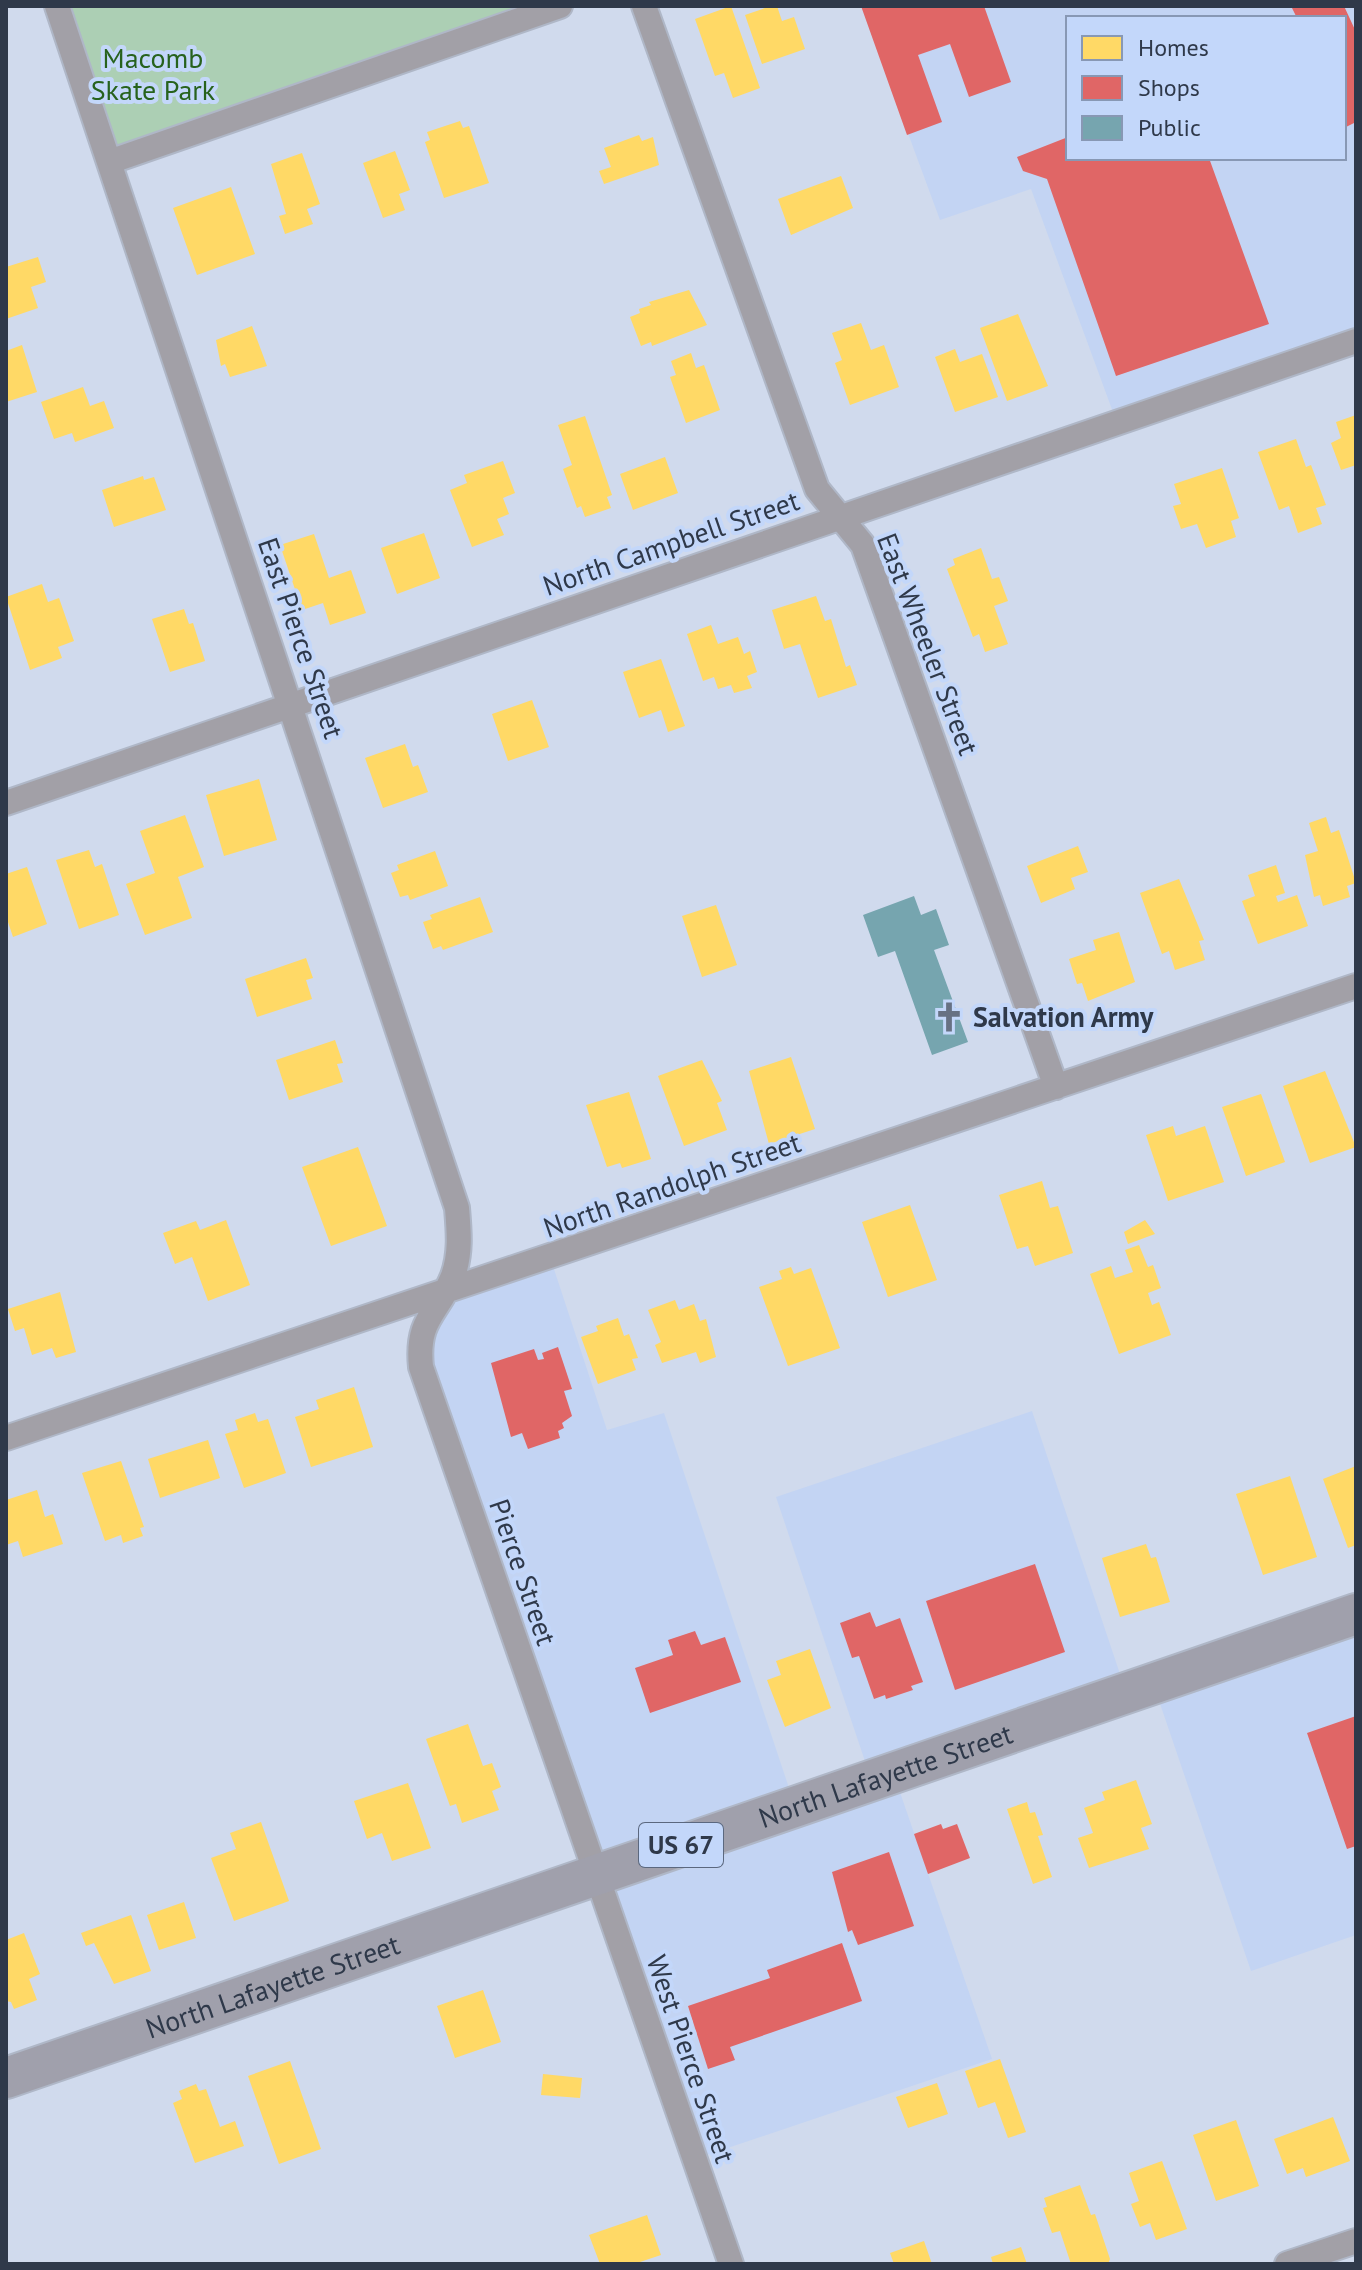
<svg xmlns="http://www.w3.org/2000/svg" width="1362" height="2270" viewBox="0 0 1362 2270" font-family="'PT Sans',sans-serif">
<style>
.built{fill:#c3d4f3;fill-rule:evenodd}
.green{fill:#accfb4}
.homes{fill:#ffd966}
.shops{fill:#e06666}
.public{fill:#76a5af}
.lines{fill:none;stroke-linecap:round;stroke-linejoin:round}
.minor-casing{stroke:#afb7c7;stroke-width:28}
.trunk-casing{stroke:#afb7c7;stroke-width:44}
.minor{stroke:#a2a0a7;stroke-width:24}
.trunk{stroke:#a0a0ac;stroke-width:40}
.labels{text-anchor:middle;stroke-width:8;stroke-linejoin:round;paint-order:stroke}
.shield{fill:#c3d7fa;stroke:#5b687f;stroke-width:2}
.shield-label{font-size:26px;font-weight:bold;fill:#2f394a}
.park-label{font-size:28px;fill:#27621d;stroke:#c3d7fa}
.street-label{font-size:28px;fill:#2f394a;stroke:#c3d7fa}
.poi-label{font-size:28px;font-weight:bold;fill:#2f394a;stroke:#c3d7fa;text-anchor:start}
</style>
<rect width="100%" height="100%" fill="#d0daed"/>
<path class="built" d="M861 6H1356V343L1117 423 1031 189 940 220ZM1068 18H1344V158H1068Z
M550 1257 607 1430 664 1413 795 1806 871 1779 776 1497 1032 1411 1126 1692 893 1772 992 2059 695 2159 421 1367 435 1304Z
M1356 1614V1935L1251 1971 1153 1683Z"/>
<path class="green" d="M57 6H560L109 162Z"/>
<path class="homes" d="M731 6 760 88 733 98 724 73 715 76 695 19Z
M771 6H777L782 21 794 17 805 49 762 64 745 15Z
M460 121 463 128 469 126 489 183 444 198 425 142 430 140 427 132Z
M639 135 642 141 653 137 659 165 604 184 599 171 611 167 604 148Z
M395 151 410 190 399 194 405 210 383 218 363 163Z
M302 153 320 204 307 209 313 224 285 234 279 216 286 214 271 164Z
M841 176 853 208 791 235 778 199Z
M231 187 255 254 197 275 173 208Z
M38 257 46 282 31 287 38 308 6 319V267Z
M689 290 707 325 652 346 651 342 641 346 630 317 640 313 639 309 651 305 649 302Z
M1018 314 1048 386 1007 401 980 328Z
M861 323 871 350 884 345 899 387 850 405 835 363 842 360 832 333Z
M252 326 267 366 230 377 225 364 221 366 216 340Z
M22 345 37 392 6 402V351Z
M955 349 960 362 982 354 998 397 955 412 935 357Z
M691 353 696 368 704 365 720 410 686 423 670 377 676 375 671 361Z
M83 387 90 406 104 401 114 428 75 442 72 433 54 439 41 402Z
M1356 415V465L1341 470 1331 443 1341 438 1336 422Z
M585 416 612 495 607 497 611 508 585 517 581 506 577 508 563 469 572 465 558 425Z
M1296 439 1306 467 1311 465 1326 505 1316 508 1322 524 1298 533 1289 506 1279 510 1258 452Z
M665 457 678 493 633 510 620 474Z
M503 461 515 493 503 498 509 514 497 519 504 535 472 547 450 490 467 483 464 475Z
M1222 468 1239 518 1231 521 1236 537 1206 548 1197 524 1181 529 1173 506 1181 504 1174 484Z
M143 476 144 480 154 477 166 510 114 527 102 490Z
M424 533 440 578 397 594 381 548Z
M314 534 329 578 351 570 366 613 330 625 323 603 302 610 280 545Z
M981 548 992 579 999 577 1008 601 994 606 1008 644 985 652 979 634 973 637 947 569 955 565 953 559Z
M42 584 48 602 59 598 74 641 58 647 62 658 30 670 6 597Z
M816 596 825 621 831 619 846 667 850 665 857 685 818 698 800 644 784 649 772 610Z
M184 609 189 624 193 623 205 661 170 672 152 619Z
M711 625 718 644 738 637 744 654 750 651 757 672 747 676 752 688 734 693 731 685 718 689 714 677 703 681 687 634Z
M661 659 685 726 668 732 661 710 639 718 623 672Z
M532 700 549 747 508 761 492 714Z
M405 744 413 767 418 765 428 792 383 808 365 758Z
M259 779 277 840 224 856 206 795Z
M185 815 204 867 178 877 192 918 145 935 126 884 155 873 140 831Z
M1326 817 1331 833 1339 830 1356 883 1347 886 1350 897 1323 906 1320 895 1314 897 1305 855 1318 851 1309 823Z
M1078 846 1088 872 1071 878 1075 889 1041 903 1027 866Z
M89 850 95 867 102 864 119 915 79 929 56 860Z
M435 851 448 886 410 900 408 895 400 897 391 873 399 870 397 865Z
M1276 865 1285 893 1276 896 1278 902 1297 895 1308 926 1258 944 1242 901 1255 896 1248 875Z
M27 867 47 924 13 937 6 916V874Z
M1179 879 1204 940 1199 941 1205 960 1175 970 1169 951 1162 954 1140 893Z
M480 897 493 932 443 950 441 946 433 949 423 922 432 919 430 915Z
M716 905 737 965 702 977 682 916Z
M1119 932 1135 982 1088 1001 1082 983 1077 984 1069 959 1096 950 1093 940Z
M306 958 313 978 306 980 312 999 257 1017 245 979Z
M335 1040 343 1063 337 1064 343 1082 289 1100 276 1060Z
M791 1057 815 1129 769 1144 749 1071Z
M702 1060 722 1101 717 1103 727 1130 684 1146 658 1076Z
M1325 1071 1356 1147 1310 1163 1283 1086Z
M629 1092 651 1159 622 1168 620 1163 607 1167 586 1105Z
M1261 1094 1285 1162 1246 1176 1222 1107Z
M1173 1126 1176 1136 1205 1126 1224 1182 1168 1201 1146 1135Z
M358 1147 387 1226 331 1246 302 1167Z
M1042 1181 1050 1208 1058 1206 1073 1253 1035 1266 1028 1246 1017 1249 999 1195Z
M910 1205 937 1280 888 1297 862 1222Z
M226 1220 250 1285 208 1301 192 1257 175 1264 163 1233 196 1221 200 1230Z
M1145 1220 1155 1234 1128 1244 1124 1232Z
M1139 1245 1148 1267 1153 1265 1161 1288 1148 1293 1152 1305 1159 1302 1171 1335 1119 1354 1090 1274 1111 1266 1115 1278 1133 1272 1125 1250Z
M791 1267 794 1274 811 1268 840 1348 788 1366 759 1287 782 1279 779 1271Z
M60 1292 76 1352 56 1358 52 1348 32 1355 24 1328 15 1331 8 1309Z
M675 1300 679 1310 694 1304 700 1321 706 1319 716 1357 700 1363 696 1352 662 1363 655 1345 661 1342 648 1310Z
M618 1318 624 1336 629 1334 638 1358 632 1359 636 1370 598 1384 581 1337 598 1331 596 1326Z
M354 1387 373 1447 311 1467 295 1417 319 1409 316 1400Z
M255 1413 258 1422 268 1419 286 1473 244 1488 225 1434 238 1430 235 1420Z
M208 1440 220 1478 160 1498 148 1459Z
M121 1461 144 1527 140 1528 143 1536 123 1543 121 1535 105 1541 82 1473Z
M1356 1466V1545L1348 1548 1323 1479Z
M1290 1476 1317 1557 1263 1575 1236 1494Z
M37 1490 45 1517 53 1514 63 1544 23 1557 18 1541 6 1545V1500Z
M1146 1544 1151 1558 1156 1557 1170 1602 1120 1617 1102 1558Z
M810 1649 831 1708 785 1727 767 1680 781 1675 776 1661Z
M468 1724 483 1766 492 1763 501 1787 492 1791 499 1810 462 1823 456 1804 450 1806 426 1739Z
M1136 1780 1152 1824 1141 1828 1149 1849 1089 1868 1078 1838 1093 1833 1084 1808 1105 1800 1102 1792Z
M408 1783 431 1848 392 1861 382 1833 367 1839 354 1801Z
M1027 1802 1030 1813 1035 1812 1043 1835 1038 1836 1052 1877 1033 1884 1007 1809Z
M261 1822 289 1901 234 1921 211 1858 236 1849 230 1833Z
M184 1902 196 1938 159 1950 147 1915Z
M131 1915 151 1971 114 1984 94 1943 86 1946 81 1933Z
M24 1933 40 1974 29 1979 37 2000 14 2009 11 2002 6 2001V1940Z
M483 1990 501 2042 455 2058 437 2006Z
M1000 2059 1026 2132 1008 2138 995 2102 978 2108 965 2071Z
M290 2061 321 2149 279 2164 248 2076Z
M543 2074 582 2078 580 2098 541 2095Z
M937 2083 948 2114 908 2128 896 2097Z
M196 2084 199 2091 206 2089 220 2127 235 2121 244 2146 195 2163 173 2103 182 2099 179 2091Z
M1333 2117 1350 2161 1306 2177 1303 2168 1287 2174 1274 2139Z
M1236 2120 1259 2186 1216 2201 1193 2135Z
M1162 2161 1187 2229 1156 2240 1150 2223 1140 2227 1131 2204 1139 2201 1129 2173Z
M1080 2185 1091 2215 1095 2214 1110 2259 1108 2264H1071L1060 2231 1052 2233 1043 2208 1047 2207 1044 2198Z
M647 2215 661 2255 634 2264H600L589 2235Z
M924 2241 932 2264H894L890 2253Z
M1021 2247 1027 2264H993L991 2257Z"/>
<path class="shops" d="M861 6H984L1011 82 969 97 950 44 918 55 942 122 907 135Z
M1291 6H1344L1356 32V122L1344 128V18H1297Z
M1068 137V158H1209L1269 324 1116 376 1047 179 1023 171 1017 157Z
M558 1347 572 1389 564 1391 572 1416 562 1423 564 1428 558 1431 560 1438 528 1449 522 1433 511 1437 491 1363 534 1349 538 1360 544 1359 542 1353Z
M1035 1564 1065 1652 955 1690 926 1601Z
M870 1612 876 1627 900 1618 923 1682 911 1686 913 1690 886 1699 885 1695 874 1699 859 1656 852 1658 840 1623Z
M695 1631 701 1645 725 1637 741 1682 650 1713 635 1668 673 1655 668 1640Z
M1356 1716V1846L1347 1849 1307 1733Z
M941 1824 943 1829 957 1824 970 1858 928 1874 914 1834Z
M889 1852 914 1926 858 1945 852 1930 848 1932 832 1872Z
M842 1943 862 2001 730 2047 735 2060 708 2069 688 2006 770 1978 767 1970Z"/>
<path class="public" d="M914 896 921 915 936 909 949 945 934 950 968 1042 932 1055 895 951 878 957 863 915Z"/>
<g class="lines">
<g class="minor-casing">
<path id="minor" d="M57 6 457 1208C459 1232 461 1253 453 1276 438 1314 416 1318 421 1367L731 2264
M644 6 817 489 863 545 1056 1087
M109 162 560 6
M6 803 1356 341
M6 1438 1356 986
M1287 2264 1356 2241"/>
</g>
<g class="trunk-casing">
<g id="trunk">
<path id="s1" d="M6 2078 1356 1614"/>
</g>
</g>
<use href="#minor" class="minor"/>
<use href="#trunk" class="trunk"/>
</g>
<defs>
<g id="church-bare" transform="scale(2.4)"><path d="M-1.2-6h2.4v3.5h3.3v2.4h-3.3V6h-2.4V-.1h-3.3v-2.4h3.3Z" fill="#677183" stroke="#c3d7fa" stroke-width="2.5" paint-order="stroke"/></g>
</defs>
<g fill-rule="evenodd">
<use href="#church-bare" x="949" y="1017"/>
</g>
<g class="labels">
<rect class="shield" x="639" y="1823" width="84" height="44" rx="6"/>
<g class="shield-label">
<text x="681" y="1854">US 67</text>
</g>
<g class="park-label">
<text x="153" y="68">Macomb<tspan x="153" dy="32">Skate Park</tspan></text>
</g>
<g class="street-label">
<text transform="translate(671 543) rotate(-19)" y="10">North Campbell Street</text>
<text transform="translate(301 638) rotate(71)" y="10">East Pierce Street</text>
<text transform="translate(928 644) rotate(69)" y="10">East Wheeler Street</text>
<text transform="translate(672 1185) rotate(-19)" y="10">North Randolph Street</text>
<text transform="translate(523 1572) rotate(71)" y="10">Pierce Street</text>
<text dy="10" stroke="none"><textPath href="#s1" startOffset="930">North Lafayette Street</textPath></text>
<text dy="10" stroke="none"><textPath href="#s1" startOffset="282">North Lafayette Street</textPath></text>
<text transform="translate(691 2059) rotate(71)" y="10">West Pierce Street</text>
</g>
<g class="poi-label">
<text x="973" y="1027">Salvation Army</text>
</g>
</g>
<rect width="1362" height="2270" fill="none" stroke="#2f394a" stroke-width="16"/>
<rect x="1066" y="16" width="280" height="144" fill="#c3d7fa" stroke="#8898b4" stroke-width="2"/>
<rect x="1082" y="36" width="40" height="24" fill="#ffd966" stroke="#8898b4" stroke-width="2"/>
<text x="1138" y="56" font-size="24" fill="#2f394a">Homes</text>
<rect x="1082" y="76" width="40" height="24" fill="#e06666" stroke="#8898b4" stroke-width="2"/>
<text x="1138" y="96" font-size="24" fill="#2f394a">Shops</text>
<rect x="1082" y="116" width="40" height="24" fill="#76a5af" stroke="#8898b4" stroke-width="2"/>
<text x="1138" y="136" font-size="24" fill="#2f394a">Public</text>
</svg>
